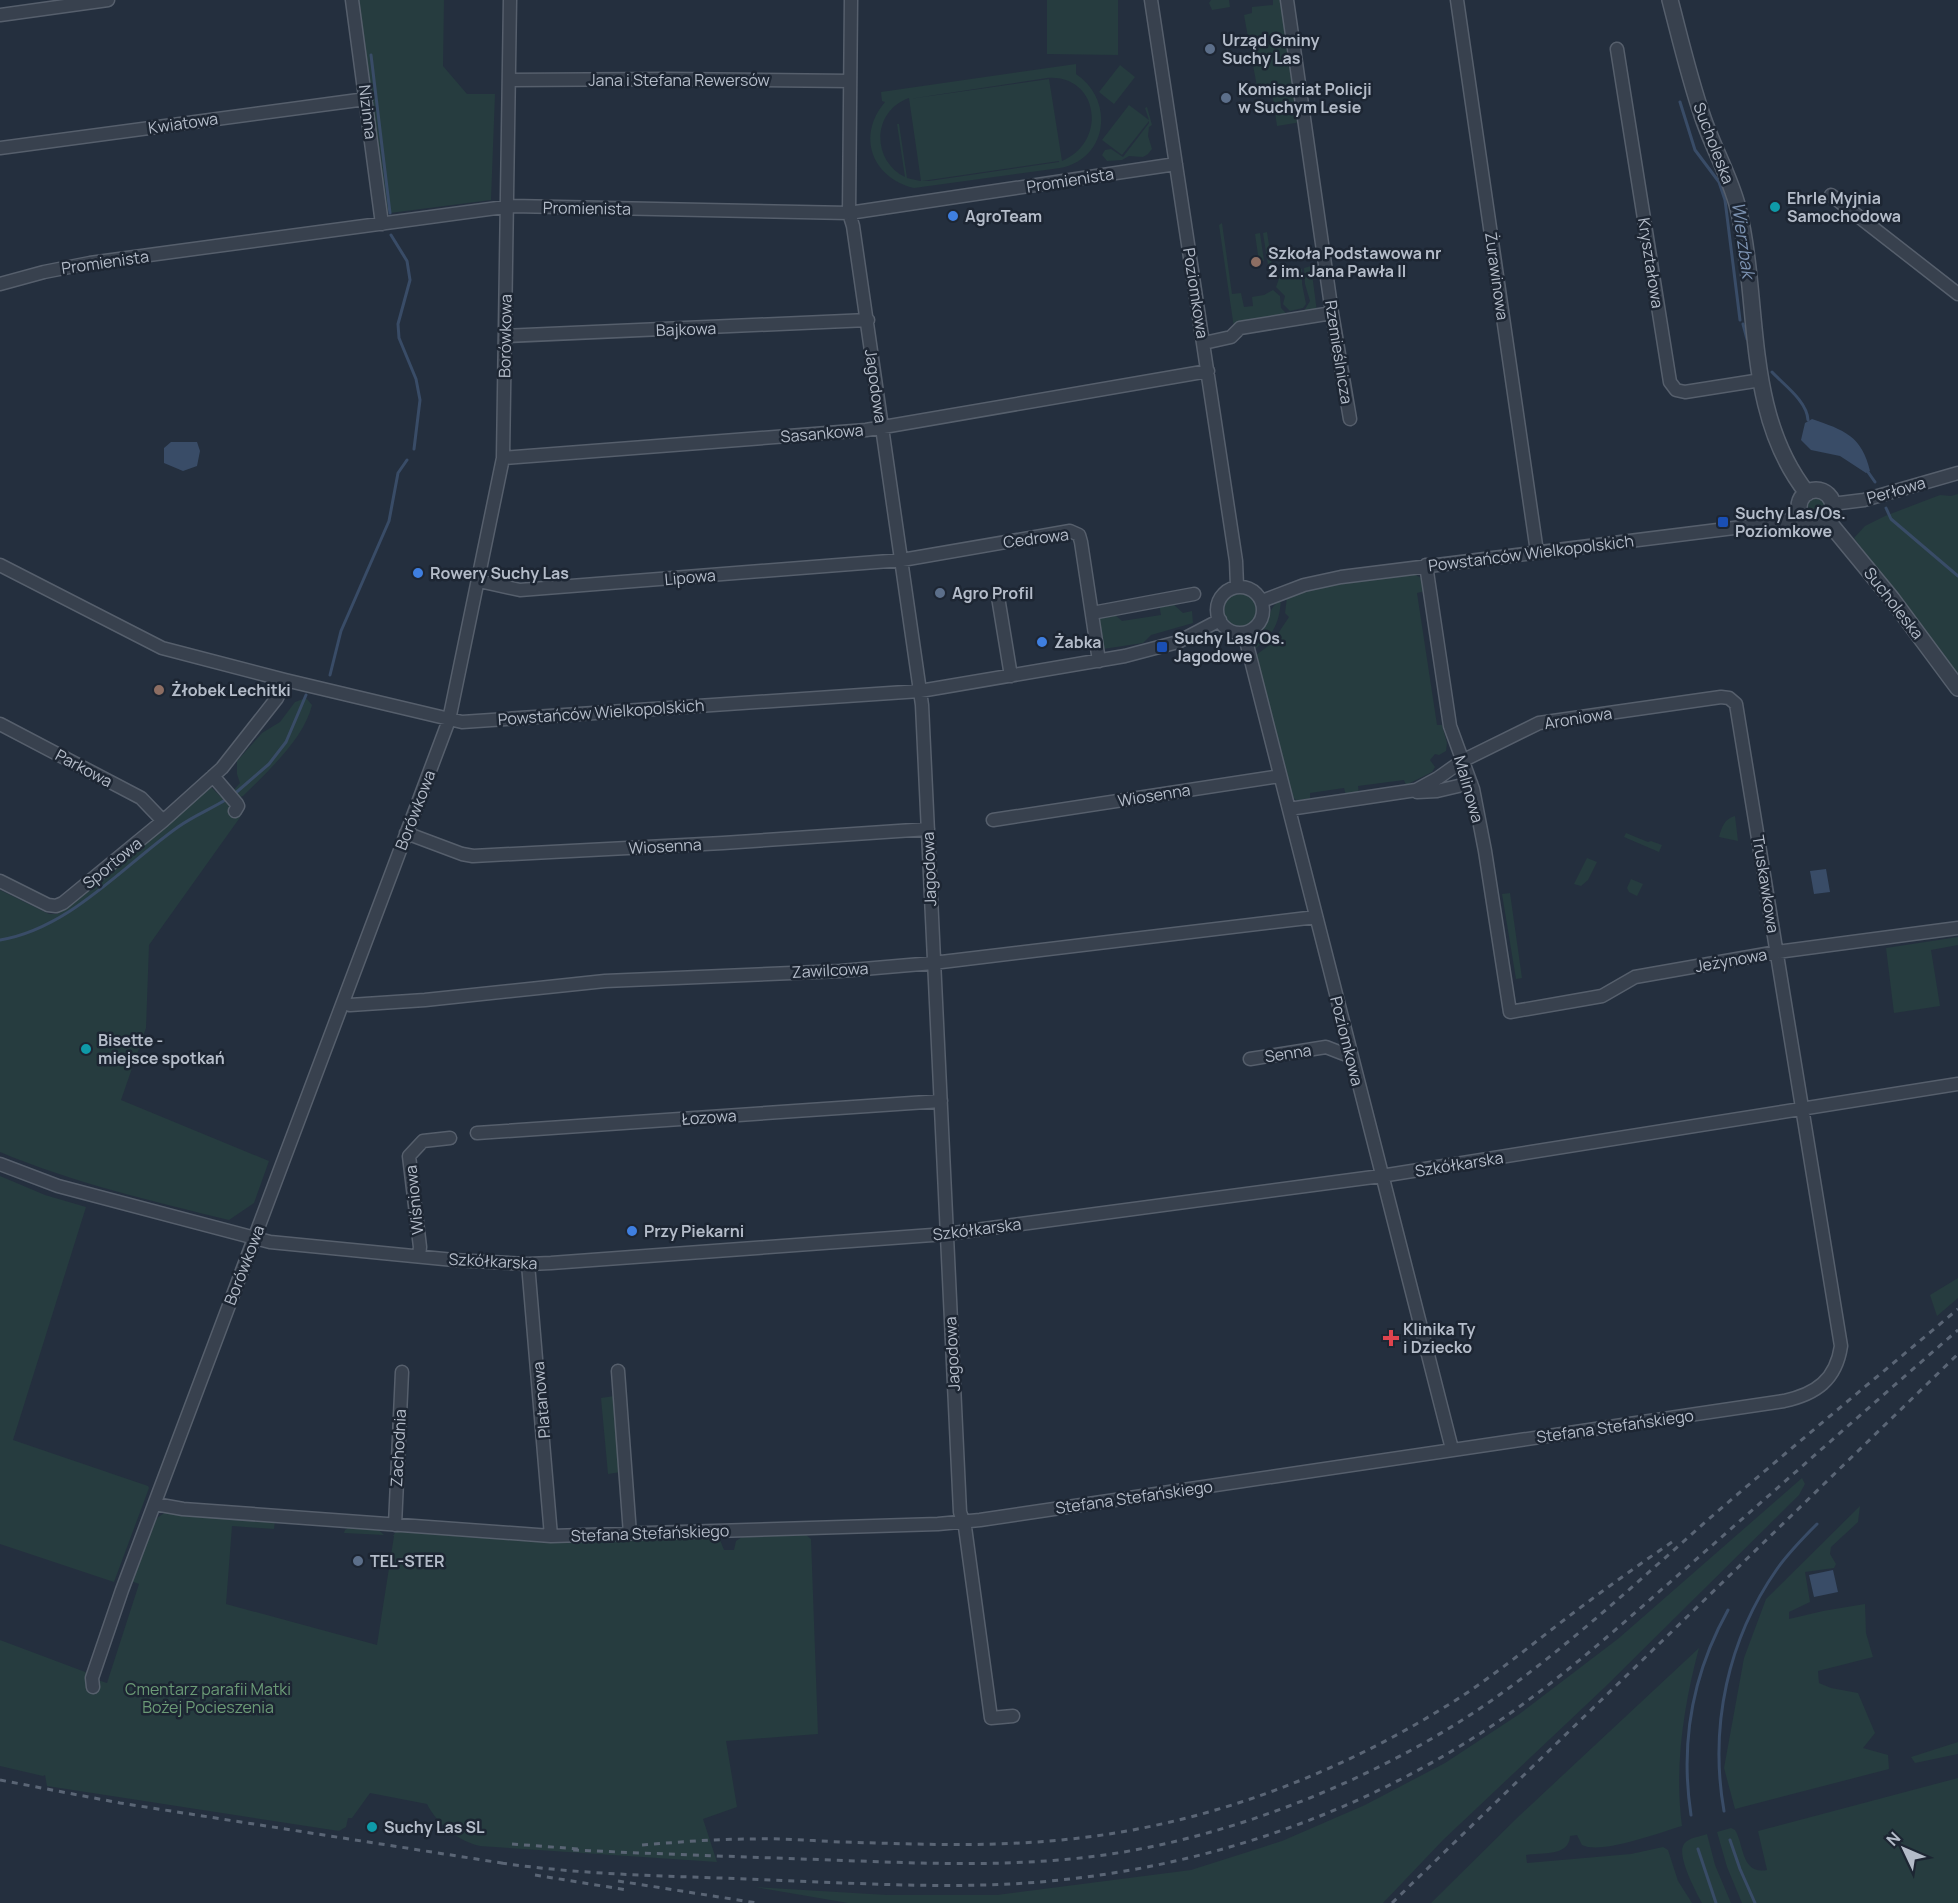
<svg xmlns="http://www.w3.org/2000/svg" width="1958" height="1903" viewBox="0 0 1958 1903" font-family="Manrope,sans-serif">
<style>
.green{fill:#263c3f;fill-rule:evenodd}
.water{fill:#394c67}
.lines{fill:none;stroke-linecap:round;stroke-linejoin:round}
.stream{stroke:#394c67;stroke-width:3}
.minor-casing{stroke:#565f6c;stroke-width:15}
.tertiary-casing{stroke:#565f6c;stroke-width:18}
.minor{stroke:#38414e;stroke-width:12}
.tertiary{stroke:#38414e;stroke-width:15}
.rail{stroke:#5a6575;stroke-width:3;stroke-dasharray:6 6;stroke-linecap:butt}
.service-dot{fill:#5c6f8a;stroke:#1d2633;stroke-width:2}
.culture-dot{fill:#0f9aa8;stroke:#1d2633;stroke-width:2}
.shop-dot{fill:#3f7fe0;stroke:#1d2633;stroke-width:2}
.education-dot{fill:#8d6e63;stroke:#1d2633;stroke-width:2}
.transit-dot{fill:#1a4fb4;stroke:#1d2633;stroke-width:2}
.health-dot{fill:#e0444e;stroke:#1d2633;stroke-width:2}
.labels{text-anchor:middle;stroke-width:5;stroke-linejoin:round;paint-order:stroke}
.poi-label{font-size:16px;font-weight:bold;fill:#b4bcc9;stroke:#1d2633;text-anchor:start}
.street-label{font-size:16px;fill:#b4bcc9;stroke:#1d2633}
.park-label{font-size:16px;fill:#6b9a76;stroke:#1d2633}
.water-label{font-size:18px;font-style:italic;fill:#7c92b1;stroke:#1d2633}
</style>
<rect width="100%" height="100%" fill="#242f3e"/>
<path class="green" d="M358 0H444L443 66 467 94H495L491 200 390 213 385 208Z
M1047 0H1118V55L1047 54Z
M1211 0H1229L1230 7 1212 10 1209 3Z
M1273 0H1284L1301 122 1277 126 1271 85 1257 87 1244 15 1252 13V7L1273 5Z
M1076 64V74C1115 100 1108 159 1060 168L914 188C872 178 856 136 885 102L882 101 881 92ZM1047 78C1099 74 1108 142 1062 161L1049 79 909 99ZM909 98 921 181H920L907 178 899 124H897L905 177C871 160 872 111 909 98ZM1059 162 929 181H922L1059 161Z
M1120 65 1135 77 1114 104 1099 92Z
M1129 105 1149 120 1145 108 1147 107 1152 125 1149 127 1148 136 1152 149 1148 154 1143 157 1129 156 1122 160 1107 161 1102 155 1105 150 1111 149 1123 157 1149 123V121L1122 155 1102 140Z
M1222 223 1232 294 1241 293 1244 307 1253 306 1252 297 1264 295 1273 290 1280 296 1281 308 1286 313 1304 311 1310 301 1305 284 1304 268 1311 266 1317 312 1234 328 1219 225Z
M1267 232 1273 271H1269L1263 233Z
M1260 233 1264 261 1259 262 1255 234Z
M1302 269V284L1306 304 1303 308 1290 311 1283 304 1285 296 1276 287 1281 273Z
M1958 494V677L1854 538 1865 526 1885 516 1940 495 1951 496Z
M1804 506a12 12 0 1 1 24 0a12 12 0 1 1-24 0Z
M1414 574 1421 578 1425 591 1417 593 1437 725H1442L1447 743 1446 751 1439 755 1435 754 1430 760 1435 767 1432 772 1406 785 1404 780 1358 786 1359 794 1346 796 1344 788 1310 793V801L1296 800 1290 795 1256 655 1271 644 1289 617 1285 613 1287 597 1339 583Z
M1224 610a17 17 0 1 1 34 0a17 17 0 1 1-34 0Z
M1281 600C1279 624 1274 634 1255 649 1254 637 1259 635 1265 626 1271 615 1269 607 1281 600Z
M1172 603 1183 613 1192 611 1193 623 1151 635 1143 643 1103 649 1098 621 1104 614 1113 613 1122 621 1161 615 1159 604Z
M306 698 312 705C304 739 267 772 243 796L237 798 232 792 240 783 237 774V761L262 733 280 722 295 702Z
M211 787 220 796 224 794 232 805 230 807 241 816 149 945 146 1028 121 1100 269 1161 254 1203 229 1220C152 1201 74 1183 0 1152V890L49 914H57L65 910Z
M1735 816 1738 841 1719 837C1722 827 1724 819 1735 816Z
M1626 833 1648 842 1651 841 1662 845 1659 852 1624 837Z
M1587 858 1597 862 1588 880 1581 886 1574 884Z
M1631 879 1643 884 1637 896 1629 892 1627 888Z
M1510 893 1522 978 1516 979 1502 894Z
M1958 937V945L1931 950 1940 1006 1894 1013 1886 948Z
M0 1176 45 1195 86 1207 13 1440 148 1486 149 1488 114 1582 0 1544Z
M1958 1278V1298L1937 1316 1930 1295Z
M614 1396 621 1472 608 1474 601 1398Z
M1802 1478 1805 1484 1799 1495 1604 1688 1443 1840 1383 1903H848L755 1887 887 1895H997L1191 1870 1282 1841 1365 1805 1445 1763 1518 1715 1619 1638Z
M1860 1506 1858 1522 1831 1547 1830 1554 1836 1564 1834 1568 1805 1572 1810 1602 1789 1612V1619L1823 1611 1865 1604 1866 1633 1873 1657 1818 1671 1819 1683 1831 1688 1858 1693 1875 1733 1863 1748 1888 1755 1889 1769 1735 1809 1724 1768 1744 1658 1766 1599Z
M166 1512 275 1521 274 1529 232 1526 226 1604 377 1645 394 1536H393L397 1530 714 1537 720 1540 724 1550H734L736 1541 745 1535 805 1534 811 1539 818 1734 726 1741 737 1807 703 1819 717 1862 480 1846C458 1841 437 1824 427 1804L370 1793 352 1818H348L346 1827 339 1831 47 1786 45 1775 43 1776 0 1766V1640L88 1673V1677L107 1683 139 1584 131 1581 154 1520Z
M349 1527 377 1528 384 1535 344 1533 345 1530Z
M1699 1648C1684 1704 1674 1767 1682 1826 1661 1832 1601 1855 1582 1845L1577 1835 1570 1836C1569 1857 1542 1852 1526 1855L1527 1863 1631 1854 1663 1847 1668 1850 1678 1881 1692 1903H1431L1518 1817Z
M1958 1742V1754L1915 1763 1911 1757Z
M1958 1778V1903H1742L1727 1867 1717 1832 1731 1828 1735 1830C1744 1844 1741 1875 1767 1870L1758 1831Z
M1707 1834 1715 1865 1731 1903H1702C1696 1892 1676 1855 1684 1844 1689 1837 1700 1837 1707 1834Z"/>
<path class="water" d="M1812 419C1844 430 1862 436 1870 471L1866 473 1840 456 1811 450 1801 440 1805 423Z
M171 442H197L200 451 197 466 183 471 164 463V448Z
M1826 869 1830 892 1814 894 1810 871Z
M1833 1570 1838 1592 1814 1597 1809 1575Z"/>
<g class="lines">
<path class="stream" d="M371 55 390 213
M1680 102 1695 150 1719 182 1725 200 1740 320
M391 235 407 261 410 280 398 324 399 338 416 379 420 400 414 449
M1743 324 1747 339
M1772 372C1784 385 1807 401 1808 420
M1868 472 1875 482
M1886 508 1891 519 1958 576
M330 675 341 631 389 521 398 473 407 460
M232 796 269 764 286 742 306 695
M0 940C69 929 123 866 178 827 193 816 211 809 227 799
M1724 1811C1709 1726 1728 1639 1777 1569 1789 1552 1803 1538 1817 1524
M1691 1815C1680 1743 1693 1673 1728 1610
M1730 1840 1740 1869 1755 1903
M1698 1849 1716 1903"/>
<g class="minor-casing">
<path id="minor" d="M352 0 382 224
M851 0 849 213 853 226 922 705 960 1512 965 1527 991 1718 1013 1716
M1151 0 1236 561 1237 586
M1287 0 1332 313 1350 419
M1457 0 1537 552
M0 15 108 0
M1617 49 1670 382 1676 390 1685 392 1761 380
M509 80 668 79 850 81
M0 148 366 99
M1831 195 1958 294
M0 284 44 272 90 263 512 206 849 213 1176 164
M505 336 868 320
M1204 343 1231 337 1240 328 1332 313
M503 458 866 430 1208 371
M1832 504 1864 500 1958 473
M0 565 162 648 285 680 462 722 920 691 1125 656 1178 642 1220 620
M1426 565 1450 726 1473 789 1485 851 1510 1012 1602 996 1635 977 1652 974 1777 952 1958 928
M479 581 520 590 902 560 1070 531 1079 535 1081 542 1099 661
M1217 610a23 23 0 1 1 46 0a23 23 0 1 1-46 0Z
M998 597 1011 676
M1262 601 1304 585 1341 577 1766 524 1797 519 1802 517
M1092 613 1194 594
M1244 633 1452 1449
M0 724 141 798 163 821
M213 776 237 804 238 806 235 811
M1417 792 1437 791 1471 783
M993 820 1280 776
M406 833 462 854 473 856 723 843 928 829
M0 881 48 905 56 906 63 903 163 821 222 768 277 698 285 680
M343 1002 350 1005 425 1000 605 981 840 971 933 963 1316 917
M1250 1059 1326 1047 1344 1054 1350 1052
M477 1133 941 1101
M0 1164 58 1186 270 1242 454 1260 528 1264 551 1263 946 1234 1381 1176 1958 1084
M419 1256 420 1247 409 1156 423 1141 450 1138
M528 1264 551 1536
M618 1371 630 1534
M155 1504 183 1509 551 1536 938 1524 980 1520 1784 1401C1816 1394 1836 1380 1841 1346L1736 704 1729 698 1721 697 1539 723 1462 761 1438 778 1416 790 1289 809
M395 1525 402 1372
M93 1687 92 1678 122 1590 449 720 503 458 510 0"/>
</g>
<g class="tertiary-casing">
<path id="tertiary" d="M1670 0C1680 38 1689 77 1702 115 1712 146 1730 176 1738 208 1761 303 1743 412 1807 493
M1799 507a17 17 0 1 1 34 0a17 17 0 1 1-34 0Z
M1827 520 1892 599 1958 688"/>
</g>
<use href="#minor" class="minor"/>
<use href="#tertiary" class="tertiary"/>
<path class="rail" d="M0 1780 120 1803 508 1864
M512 1844 579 1849
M642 1845C679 1842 716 1839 753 1839 783 1838 813 1841 843 1842 911 1844 980 1847 1049 1841 1193 1830 1335 1777 1456 1700 1495 1675 1531 1645 1568 1617 1602 1591 1637 1566 1672 1542
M573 1850C659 1854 745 1857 832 1860 936 1864 1042 1869 1145 1848 1266 1824 1402 1766 1502 1693 1578 1638 1647 1573 1718 1511 1797 1443 1878 1376 1958 1309
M501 1863C591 1876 682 1876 772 1880 851 1883 931 1888 1010 1884 1177 1875 1340 1824 1481 1733 1557 1684 1624 1622 1692 1563 1781 1485 1869 1407 1958 1330
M535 1875 627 1890
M618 1881 757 1903
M1392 1903 1958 1354"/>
</g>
<g class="service-dot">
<circle cx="1210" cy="49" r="6"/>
<circle cx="1226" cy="98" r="6"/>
<circle cx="940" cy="593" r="6"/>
<circle cx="358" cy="1561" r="6"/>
</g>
<g class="culture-dot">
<circle cx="1775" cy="207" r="6"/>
<circle cx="86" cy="1049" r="6"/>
<circle cx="372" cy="1827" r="6"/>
</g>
<g class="shop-dot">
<circle cx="953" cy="216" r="6"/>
<circle cx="418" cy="573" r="6"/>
<circle cx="1042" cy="642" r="6"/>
<circle cx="632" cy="1231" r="6"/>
</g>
<g class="education-dot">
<circle cx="1256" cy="262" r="6"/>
<circle cx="159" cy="690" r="6"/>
</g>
<g class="transit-dot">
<rect x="1717" y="516" width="12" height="12" rx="3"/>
<rect x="1156" y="641" width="12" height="12" rx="3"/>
</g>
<path class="health-dot" d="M1388 1329h6v6h6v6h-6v6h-6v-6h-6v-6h6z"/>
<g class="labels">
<g class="poi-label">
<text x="1222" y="46">Urząd Gminy<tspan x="1222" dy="18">Suchy Las</tspan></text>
<text x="1238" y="95">Komisariat Policji<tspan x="1238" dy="18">w Suchym Lesie</tspan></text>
<text x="1787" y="204">Ehrle Myjnia<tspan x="1787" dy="18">Samochodowa</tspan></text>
<text x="965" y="222">AgroTeam</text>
<text x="1268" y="259">Szkoła Podstawowa nr<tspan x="1268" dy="18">2 im. Jana Pawła II</tspan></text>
<text x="1735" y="519">Suchy Las/Os.<tspan x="1735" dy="18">Poziomkowe</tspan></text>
<text x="430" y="579">Rowery Suchy Las</text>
<text x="952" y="599">Agro Profil</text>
<text x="1174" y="644">Suchy Las/Os.<tspan x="1174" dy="18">Jagodowe</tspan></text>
<text x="1054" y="648">Żabka</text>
<text x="171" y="696">Żłobek Lechitki</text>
<text x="98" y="1046">Bisette -<tspan x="98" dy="18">miejsce spotkań</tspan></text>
<text x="644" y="1237">Przy Piekarni</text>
<text x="1403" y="1335">Klinika Ty<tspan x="1403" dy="18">i Dziecko</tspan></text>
<text x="370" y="1567">TEL-STER</text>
<text x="384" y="1833">Suchy Las SL</text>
</g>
<g class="street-label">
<text x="679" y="86">Jana i Stefana Rewersów</text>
<text transform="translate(368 112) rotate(83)" y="6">Nizinna</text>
<text transform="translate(183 123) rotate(-8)" y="6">Kwiatowa</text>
<text transform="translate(1714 143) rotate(69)" y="6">Sucholeska</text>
<text transform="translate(1070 180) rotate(-9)" y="6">Promienista</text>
<text transform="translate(587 208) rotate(1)" y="6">Promienista</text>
<text transform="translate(105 262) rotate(-8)" y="6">Promienista</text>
<text transform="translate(1651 263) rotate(81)" y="6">Kryształowa</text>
<text transform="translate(1497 276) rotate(82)" y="6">Żurawinowa</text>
<text transform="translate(1196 293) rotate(81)" y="6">Poziomkowa</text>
<text transform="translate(686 329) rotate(-2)" y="6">Bajkowa</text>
<text transform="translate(505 336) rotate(-89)" y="6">Borówkowa</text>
<text transform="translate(1339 352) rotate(81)" y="6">Rzemieślnicza</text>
<text transform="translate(876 386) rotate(82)" y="6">Jagodowa</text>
<text transform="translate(822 433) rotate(-5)" y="6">Sasankowa</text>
<text transform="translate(1896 490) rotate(-16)" y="6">Perłowa</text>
<text transform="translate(1036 538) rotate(-7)" y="6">Cedrowa</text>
<text transform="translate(1531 553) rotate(-7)" y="6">Powstańców Wielkopolskich</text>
<text transform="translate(690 577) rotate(-5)" y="6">Lipowa</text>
<text transform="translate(1894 603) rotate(52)" y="6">Sucholeska</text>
<text transform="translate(601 712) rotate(-4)" y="6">Powstańców Wielkopolskich</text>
<text transform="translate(1578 718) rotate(-9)" y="6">Aroniowa</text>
<text transform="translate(84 768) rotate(28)" y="6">Parkowa</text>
<text transform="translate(1469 789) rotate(74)" y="6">Malinowa</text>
<text transform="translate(1154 795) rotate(-9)" y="6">Wiosenna</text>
<text transform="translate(415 810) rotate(-69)" y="6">Borówkowa</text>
<text transform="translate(665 846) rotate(-3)" y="6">Wiosenna</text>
<text transform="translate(112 863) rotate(-39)" y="6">Sportowa</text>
<text transform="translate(929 869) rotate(-92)" y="6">Jagodowa</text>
<text transform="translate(1766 884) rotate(81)" y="6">Truskawkowa</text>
<text transform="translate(1731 960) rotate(-10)" y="6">Jeżynowa</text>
<text transform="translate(830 970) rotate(-3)" y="6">Zawilcowa</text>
<text transform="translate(1347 1041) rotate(76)" y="6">Poziomkowa</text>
<text transform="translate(1288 1053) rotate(-9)" y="6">Senna</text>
<text transform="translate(709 1117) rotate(-4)" y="6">Łozowa</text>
<text transform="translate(1459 1164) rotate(-9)" y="6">Szkółkarska</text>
<text transform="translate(414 1200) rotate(-96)" y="6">Wiśniowa</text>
<text transform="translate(977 1229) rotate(-7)" y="6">Szkółkarska</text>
<text transform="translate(493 1261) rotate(3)" y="6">Szkółkarska</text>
<text transform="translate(244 1265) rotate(-69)" y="6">Borówkowa</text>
<text transform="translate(952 1354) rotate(-93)" y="6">Jagodowa</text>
<text transform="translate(541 1400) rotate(-95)" y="6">Platanowa</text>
<text transform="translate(1615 1426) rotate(-8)" y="6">Stefana Stefańskiego</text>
<text transform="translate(398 1448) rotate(-87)" y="6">Zachodnia</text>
<text transform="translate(1134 1497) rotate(-8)" y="6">Stefana Stefańskiego</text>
<text transform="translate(650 1533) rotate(-2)" y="6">Stefana Stefańskiego</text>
</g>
<g class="park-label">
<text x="208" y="1695">Cmentarz parafii Matki<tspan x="208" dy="18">Bożej Pocieszenia</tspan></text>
</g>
<g class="water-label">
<text transform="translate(1743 240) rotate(82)" y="6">Wierzbak</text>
</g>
</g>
<g transform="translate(1904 1849) rotate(314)" stroke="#1d2633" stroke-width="4.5" paint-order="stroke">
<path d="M0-4.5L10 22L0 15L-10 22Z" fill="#b4bcc9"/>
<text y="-9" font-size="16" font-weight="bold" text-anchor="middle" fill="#b4bcc9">N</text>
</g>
</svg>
